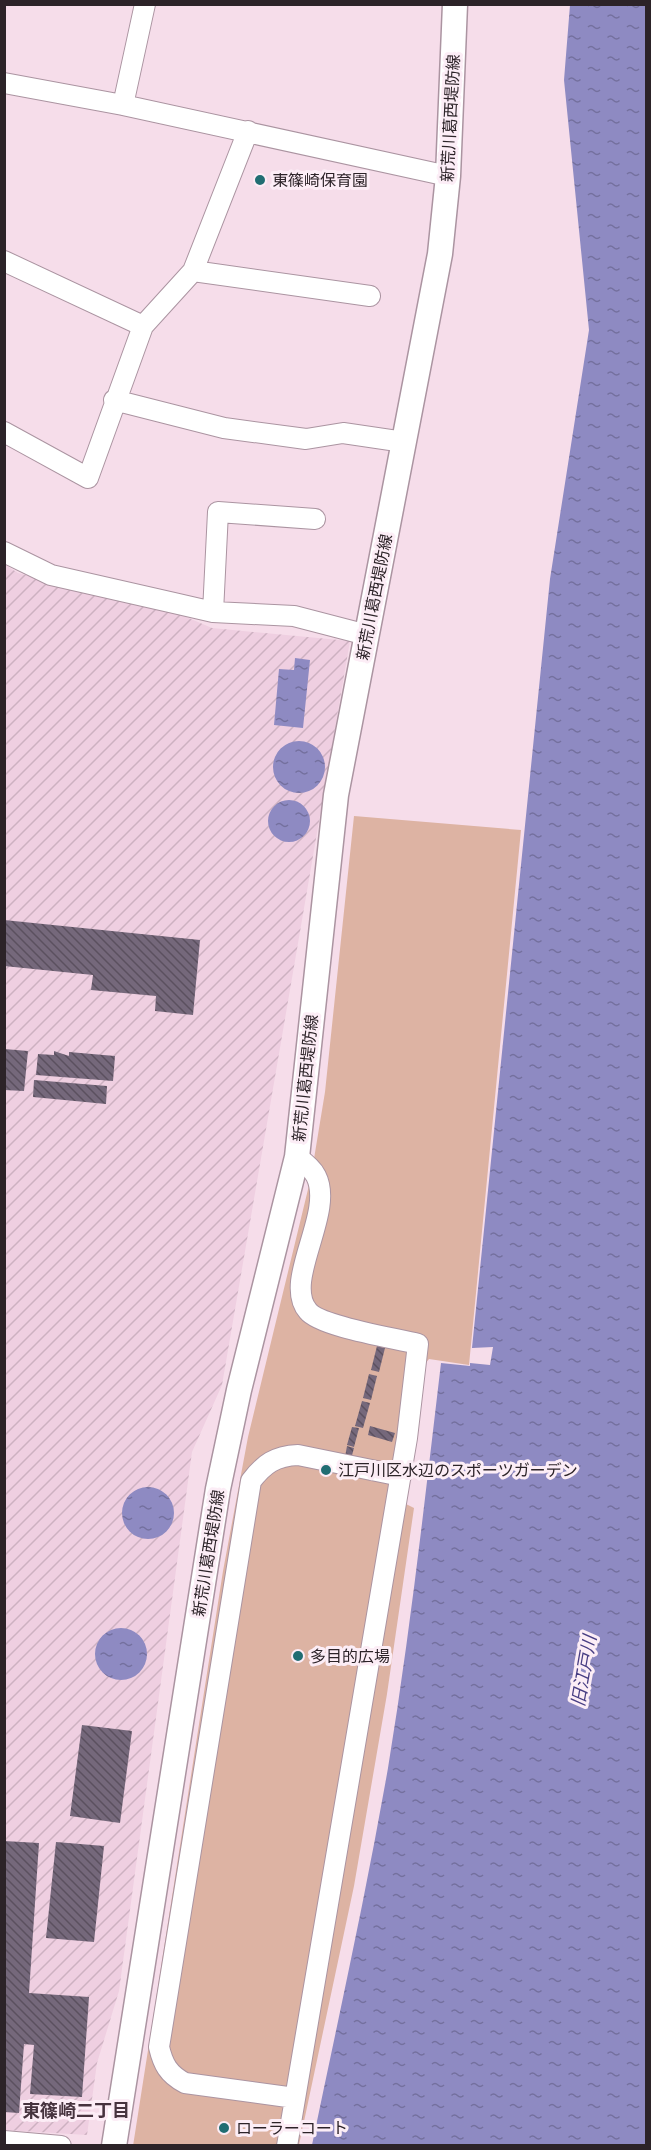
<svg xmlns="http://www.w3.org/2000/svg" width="651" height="2150" viewBox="0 0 651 2150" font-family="'Archivo Narrow','Noto Sans JP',sans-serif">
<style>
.industrial{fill:url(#industrial-furrows)}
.pitch{fill:#ddb3a3}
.water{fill:url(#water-ripples)}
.building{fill:url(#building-back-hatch)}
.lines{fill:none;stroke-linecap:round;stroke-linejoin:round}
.minor-casing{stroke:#ab94a1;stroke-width:22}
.major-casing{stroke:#ab94a1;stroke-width:27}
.minor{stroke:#fff;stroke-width:20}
.major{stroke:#fff;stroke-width:24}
.poi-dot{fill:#216d72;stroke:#fcedf6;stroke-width:2}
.labels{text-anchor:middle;stroke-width:6;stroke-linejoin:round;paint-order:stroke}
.street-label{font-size:16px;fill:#2c2328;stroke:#fcedf6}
.poi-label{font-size:16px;fill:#2c2328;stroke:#fcedf6;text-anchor:start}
.water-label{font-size:18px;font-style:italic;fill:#483e83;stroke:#fcedf6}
.neighbourhood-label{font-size:18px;font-weight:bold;fill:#46333e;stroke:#fcedf6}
</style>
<defs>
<pattern id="industrial-furrows" width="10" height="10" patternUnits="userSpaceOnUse" patternTransform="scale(1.5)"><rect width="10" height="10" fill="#efcfe1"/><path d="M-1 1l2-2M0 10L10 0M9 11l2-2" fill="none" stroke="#cdb1c1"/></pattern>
<pattern id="water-ripples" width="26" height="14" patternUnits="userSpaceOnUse" patternTransform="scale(1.5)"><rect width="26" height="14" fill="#8e8ac2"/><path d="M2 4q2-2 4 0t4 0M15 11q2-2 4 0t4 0" fill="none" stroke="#74709e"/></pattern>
<pattern id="building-back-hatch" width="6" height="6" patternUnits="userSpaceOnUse" patternTransform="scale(1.5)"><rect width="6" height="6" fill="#75687b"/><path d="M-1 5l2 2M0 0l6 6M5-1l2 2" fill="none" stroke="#5b505f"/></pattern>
</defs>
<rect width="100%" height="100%" fill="#f6ddea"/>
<path class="industrial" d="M4 564 18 573 184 616 212 628 350 641 222 1385 192 1452 119 1991 97 2063 87 2135 5 2130Z"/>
<path class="pitch" d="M354 816 521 830 469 1365 429 1359 425 1364 406 1504 414 1508 387 1694 354 1886 299 2145 133 2146 223 1571 248 1437 311 1177 325 1092Z"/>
<path class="water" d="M570 5H646V2145H312C338 2020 366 1894 388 1768 410 1634 425 1498 441 1363L470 1366V1363L490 1365 493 1347 472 1348 550 579 589 330 564 80Z
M295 658 310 660 303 728 274 725 279 669 294 670Z
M273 767a26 26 0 1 1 52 0a26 26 0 1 1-52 0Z
M268 821a21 21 0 1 1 42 0a21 21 0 1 1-42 0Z
M122 1513a26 26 0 1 1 52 0a26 26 0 1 1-52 0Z
M95 1654a26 26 0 1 1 52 0a26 26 0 1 1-52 0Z"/>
<path class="building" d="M4 920 200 940 193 1015 155 1011 156 996 91 990 93 975 4 966Z
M4 1049 28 1051 24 1091 4 1090Z
M54 1051 69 1056V1052L115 1056 113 1081 36 1075 38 1054 54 1055Z
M34 1080 107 1086 106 1104 33 1097Z
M377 1346 385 1348 379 1372 371 1370Z
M369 1374 377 1376 371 1400 363 1398Z
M362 1401 370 1403 363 1428 355 1426Z
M370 1426 395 1433 392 1442 368 1435Z
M352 1427 359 1428 354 1447 347 1445Z
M347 1446 354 1448 351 1459 345 1457Z
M82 1725 132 1731 120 1823 70 1816Z
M4 1841 39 1843 29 1993 89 1997 82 2097 30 2094 34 2045 24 2044 19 2113 4 2112Z
M56 1842 104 1846 94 1942 46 1938Z"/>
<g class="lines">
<g class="minor-casing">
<path id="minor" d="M4 83 123 105 448 176
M123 105 145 4
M4 261 143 326
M193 271 370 296
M114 400 224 428 306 439 343 433 404 442
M4 432 88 478 143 326 193 271 248 131
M4 552 51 575 174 603 213 612 294 616 367 635
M213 612 218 512 315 519
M295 2098 185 2083C168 2074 163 2064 159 2047L251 1481C264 1464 275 1456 298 1455L401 1476
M4 2141 61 2146
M287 2146 407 1438 418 1344C395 1338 321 1327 308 1311 282 1281 335 1213 316 1176 312 1168 304 1162 297 1157"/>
</g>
<g class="major-casing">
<path id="major" d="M114 2146 218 1489 239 1390 297 1157 336 795 440 254 448 176 455 4"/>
</g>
<use href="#minor" class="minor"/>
<use href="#major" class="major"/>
</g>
<g class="poi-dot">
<circle cx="260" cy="180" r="6"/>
<circle cx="326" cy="1470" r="6"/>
<circle cx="298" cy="1656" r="6"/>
<circle cx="224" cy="2128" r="6"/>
</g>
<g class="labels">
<g class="street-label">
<text transform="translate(450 118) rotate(-87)" y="6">新荒川葛西堤防線</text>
<text transform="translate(374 597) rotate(-79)" y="6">新荒川葛西堤防線</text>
<text transform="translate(305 1078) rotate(-84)" y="6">新荒川葛西堤防線</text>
<text transform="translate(208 1553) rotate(-81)" y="6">新荒川葛西堤防線</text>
</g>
<g class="poi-label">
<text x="272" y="186">東篠崎保育園</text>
<text x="338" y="1476">江戸川区水辺のスポーツガーデン</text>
<text x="310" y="1662">多目的広場</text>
<text x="236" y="2134">ローラーコート</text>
</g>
<g class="water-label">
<text transform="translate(584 1671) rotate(-80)" y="6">旧江戸川</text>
</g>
<g class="neighbourhood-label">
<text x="76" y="2117">東篠崎二丁目</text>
</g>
</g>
<rect width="651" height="2150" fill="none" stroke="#2c2328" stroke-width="12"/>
</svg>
